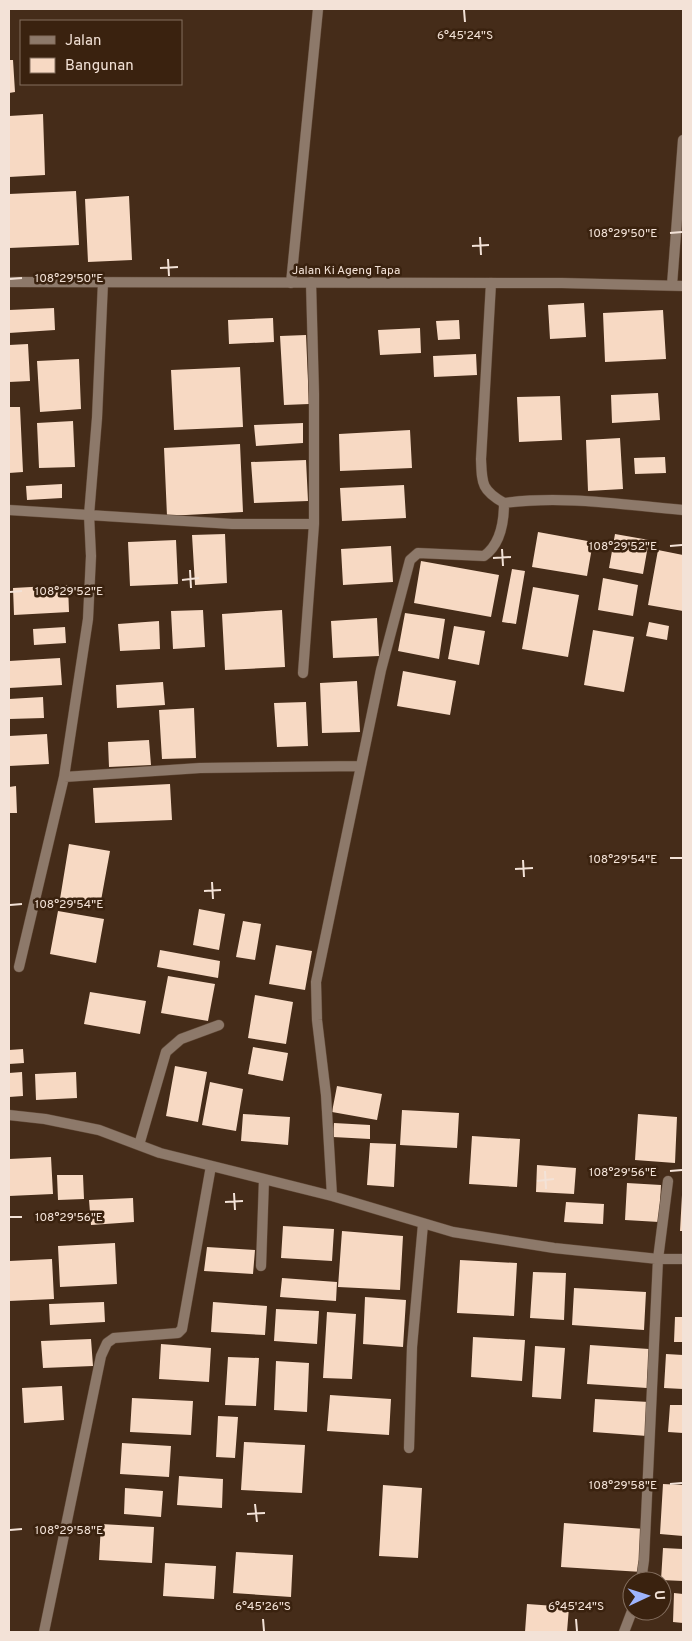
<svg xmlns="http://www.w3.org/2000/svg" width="692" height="1641" viewBox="0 0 692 1641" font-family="Overpass,sans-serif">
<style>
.building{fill:#f7d9c3}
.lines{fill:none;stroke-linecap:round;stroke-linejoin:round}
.minor-casing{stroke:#614937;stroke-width:11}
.tertiary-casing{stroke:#614937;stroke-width:11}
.minor{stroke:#8d796a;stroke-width:10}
.tertiary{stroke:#8d796a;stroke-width:10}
.ticks{fill:none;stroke:#f3e2d7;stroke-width:2}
.labels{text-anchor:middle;stroke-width:5;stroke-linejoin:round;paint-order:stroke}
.street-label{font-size:12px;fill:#f3e2d7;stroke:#3a220f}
.ticks-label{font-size:12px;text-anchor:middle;fill:#f3e2d7;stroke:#3a220f;stroke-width:5;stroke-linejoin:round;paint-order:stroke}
</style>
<rect width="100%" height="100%" fill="#452c19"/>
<path class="building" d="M9 60H13L15 92 9 93Z
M43 114 45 175 9 177V116Z
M76 191 79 245 9 248V194Z
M129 196 132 260 88 262 85 199Z
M584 303 586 337 550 339 548 305Z
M54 308 55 330 9 333V310Z
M663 310 666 359 605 362 603 313Z
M273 318 274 342 229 344 228 320Z
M459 320 460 339 438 340 436 321Z
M420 328 421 353 380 355 378 330Z
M306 335 309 404 284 405 280 336Z
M28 344 30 381 9 382V345Z
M476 354 477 375 434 377 433 356Z
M79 359 81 409 40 412 37 361Z
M240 367 243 427 174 430 171 370Z
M658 393 660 420 612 423 611 395Z
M560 396 562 440 519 442 517 397Z
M9 407H20L23 472 9 473Z
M73 421 75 467 39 468 37 423Z
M303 423V443L256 446 254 425Z
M410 430 412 468 340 471 339 434Z
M620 438 623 489 588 491 586 440Z
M240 444 243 512 167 516 164 448Z
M665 457 666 473 635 474 634 458Z
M306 460 308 501 254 503 251 462Z
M62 484V498L27 500 26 486Z
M404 485 406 518 342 521 340 488Z
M538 532 593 542 587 576 532 567Z
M225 534 227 583 195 585 192 535Z
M615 534 649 540 643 574 609 568Z
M176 540 178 584 130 586 128 542Z
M391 546 393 582 343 585 341 549Z
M658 550 683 555V611L648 605Z
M421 561 499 575 491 617 414 603Z
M512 569 525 571 516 624 502 622Z
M603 578 638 585 633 616 598 610Z
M68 585 69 612 14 615 13 588Z
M533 587 579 595 568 657 522 649Z
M203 610 205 647 173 649 171 611Z
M282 610 285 667 225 670 222 614Z
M405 613 445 619 439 659 398 651Z
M377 618 379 656 333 658 331 621Z
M159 621 160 649 120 651 118 624Z
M649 622 669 626 667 640 646 636Z
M454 626 485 631 479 665 448 659Z
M65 627 66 643 34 645 33 629Z
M593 630 634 637 624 692 584 685Z
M60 658 62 685 9 688V661Z
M403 671 456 681 450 715 397 706Z
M357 681 360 732 322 733 320 683Z
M163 682 165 705 117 708 116 685Z
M43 697 44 718 9 719V699Z
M306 702 308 746 277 747 274 703Z
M194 708 196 758 162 759 159 710Z
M47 734 49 764 9 766V736Z
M149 740 151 765 109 767 108 742Z
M170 784 172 820 95 823 93 788Z
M16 786 17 813H9V787Z
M69 844 110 851 100 906 60 899Z
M199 909 225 914 219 950 193 945Z
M58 911 104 919 96 963 50 954Z
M243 921 261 924 255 960 236 957Z
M276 945 312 951 305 990 269 984Z
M160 950 220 961 218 978 157 967Z
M168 976 215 984 208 1021 161 1013Z
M90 992 146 1001 140 1034 84 1024Z
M255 995 293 1002 286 1044 248 1038Z
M253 1047 288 1053 283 1081 248 1074Z
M23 1049 24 1063 9 1064V1050Z
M175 1066 207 1072 198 1122 166 1116Z
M22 1072 23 1096 9 1097V1073Z
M76 1072 77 1098 36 1100 35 1074Z
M210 1082 243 1089 236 1131 202 1125Z
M337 1086 382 1094 377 1120 332 1112Z
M402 1110 459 1113 457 1148 400 1145Z
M243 1114 290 1117 288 1145 241 1141Z
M638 1114 677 1117 675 1163 635 1160Z
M334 1123 370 1125V1139L333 1137Z
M472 1136 520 1139 517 1187 469 1184Z
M370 1143 396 1144 394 1187 367 1185Z
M51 1157 53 1194 9 1196V1159Z
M537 1165 576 1168 574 1194 536 1192Z
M57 1175H83L84 1199 58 1200Z
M627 1183 661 1185 659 1222 625 1220Z
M682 1195 683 1196V1231H680Z
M133 1198 134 1222 91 1225 89 1200Z
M566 1202 604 1204 603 1224 564 1222Z
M283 1226 334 1229 332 1261 281 1258Z
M342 1231 403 1236 400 1290 338 1287Z
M115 1243 117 1284 60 1287 58 1246Z
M207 1247 255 1250 253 1274 204 1271Z
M52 1259 54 1299 9 1301V1261Z
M460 1260 517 1263 514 1316 457 1313Z
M533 1272 566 1273 564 1320 530 1318Z
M282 1278 337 1282 336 1301 280 1297Z
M574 1288 646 1292 644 1330 572 1325Z
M365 1297 406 1300 403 1347 363 1344Z
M104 1302 105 1322 50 1325 49 1304Z
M213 1302 267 1306 265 1335 211 1332Z
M276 1309 319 1311 317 1344 274 1341Z
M327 1312 356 1314 352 1379 323 1378Z
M675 1317H683V1342H674Z
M473 1337 525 1340 522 1381 471 1377Z
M91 1339 93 1366 43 1368 41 1341Z
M161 1344 211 1348 209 1382 159 1379Z
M590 1345 649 1349 647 1388 587 1384Z
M535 1346 565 1348 561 1399 532 1397Z
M666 1354 683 1355V1389L664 1388Z
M228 1357 259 1358 256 1406 225 1405Z
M276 1361 309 1363 307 1412 274 1410Z
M62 1386 64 1420 24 1423 22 1388Z
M330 1395 391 1399 389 1435 327 1431Z
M132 1398 193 1401 191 1435 130 1432Z
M595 1399 649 1402 647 1436 593 1432Z
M670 1405H683V1433L668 1432Z
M218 1416 238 1417 235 1458 216 1457Z
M244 1442 305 1445 302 1493 241 1490Z
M122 1443 171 1446 169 1477 120 1474Z
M179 1476 223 1479 222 1508 177 1505Z
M663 1484 683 1485V1536L660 1534Z
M383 1485 422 1488 418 1558 379 1556Z
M125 1488 163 1491 161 1517 124 1514Z
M564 1523 645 1529 642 1572 561 1567Z
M101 1524 154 1527 152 1563 99 1560Z
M663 1548 683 1549V1581L661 1580Z
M236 1552 293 1555 291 1597 233 1593Z
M165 1563 216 1566 214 1599 163 1596Z
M674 1593 683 1594V1623L673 1622Z
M527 1604 569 1607 567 1632H525Z"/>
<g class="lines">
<g class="minor-casing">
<path id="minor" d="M311 282 314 394V524
M291 283 318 9
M672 285 683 140
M504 503C564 495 624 505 683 510
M9 510 232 524H314L303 673
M64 777 200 768 360 766
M19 967 64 777 88 619 91 556 89 515 97 418 103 282
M9 1115 45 1119 99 1130 160 1153 332 1196 453 1232 554 1248 658 1259H683
M139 1145 166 1052 181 1039 219 1025
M332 1196 326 1095 317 1020 316 982 381 670 410 560 418 553 484 556C501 544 504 522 504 503 481 490 482 483 481 459L491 283
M261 1266 264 1179
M409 1448 412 1347 423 1224
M641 1581 644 1560 658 1259 668 1181
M44 1632 101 1356 107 1343 114 1338 178 1333 182 1329 211 1166
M624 1632 632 1611"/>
</g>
<g class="tertiary-casing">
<path id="tertiary" d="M9 282 562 283 683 286"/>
</g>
<use href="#minor" class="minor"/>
<use href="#tertiary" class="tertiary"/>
</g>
<path class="ticks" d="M464 10 465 22M670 233 682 232M480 237 481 255M472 246 489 245M168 259 169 276M160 268 178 267M10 279 22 278M670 546 682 545M502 549 503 566M493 558 511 557M190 570 191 588M182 580 199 578M10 592 22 591M670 858H682M523 860 524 877M515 869 533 868M212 882 213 899M204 891 221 890M10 905 22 904M545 1171 546 1189M670 1171 682 1170M537 1181 554 1179M234 1193 235 1210M225 1202 243 1201M10 1217H22M670 1484 682 1483M255 1504 257 1522M247 1514 265 1513M10 1530 22 1529M263 1619 264 1631M576 1619 577 1631"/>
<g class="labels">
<g class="street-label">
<text x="346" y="274">Jalan Ki Ageng Tapa</text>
</g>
</g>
<g class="ticks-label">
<text x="465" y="39">6°45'24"S</text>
<text x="623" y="237">108°29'50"E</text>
<text x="69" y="282">108°29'50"E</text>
<text x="623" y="550">108°29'52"E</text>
<text x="69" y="595">108°29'52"E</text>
<text x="623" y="863">108°29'54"E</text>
<text x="69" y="908">108°29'54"E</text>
<text x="623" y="1176">108°29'56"E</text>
<text x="69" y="1221">108°29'56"E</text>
<text x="623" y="1489">108°29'58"E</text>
<text x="69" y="1534">108°29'58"E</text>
<text x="263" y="1610">6°45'26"S</text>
<text x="576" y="1610">6°45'24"S</text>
</g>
<rect width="692" height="1641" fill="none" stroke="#f3e2d7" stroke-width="20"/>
<rect x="20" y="20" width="162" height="65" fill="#3a220f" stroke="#846f5f"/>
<rect x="30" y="36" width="25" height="8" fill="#8d796a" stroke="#846f5f"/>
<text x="65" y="45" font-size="15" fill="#f3e2d7">Jalan</text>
<rect x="30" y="58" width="25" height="15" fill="#f7d9c3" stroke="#846f5f"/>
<text x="65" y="70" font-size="15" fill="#f3e2d7">Bangunan</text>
<g transform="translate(647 1596) rotate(86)"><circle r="24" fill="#3a220f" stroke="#846f5f"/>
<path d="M0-4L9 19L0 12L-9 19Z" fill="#9eb4fd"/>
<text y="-8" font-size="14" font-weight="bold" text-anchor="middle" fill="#f3e2d7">U</text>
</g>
</svg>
